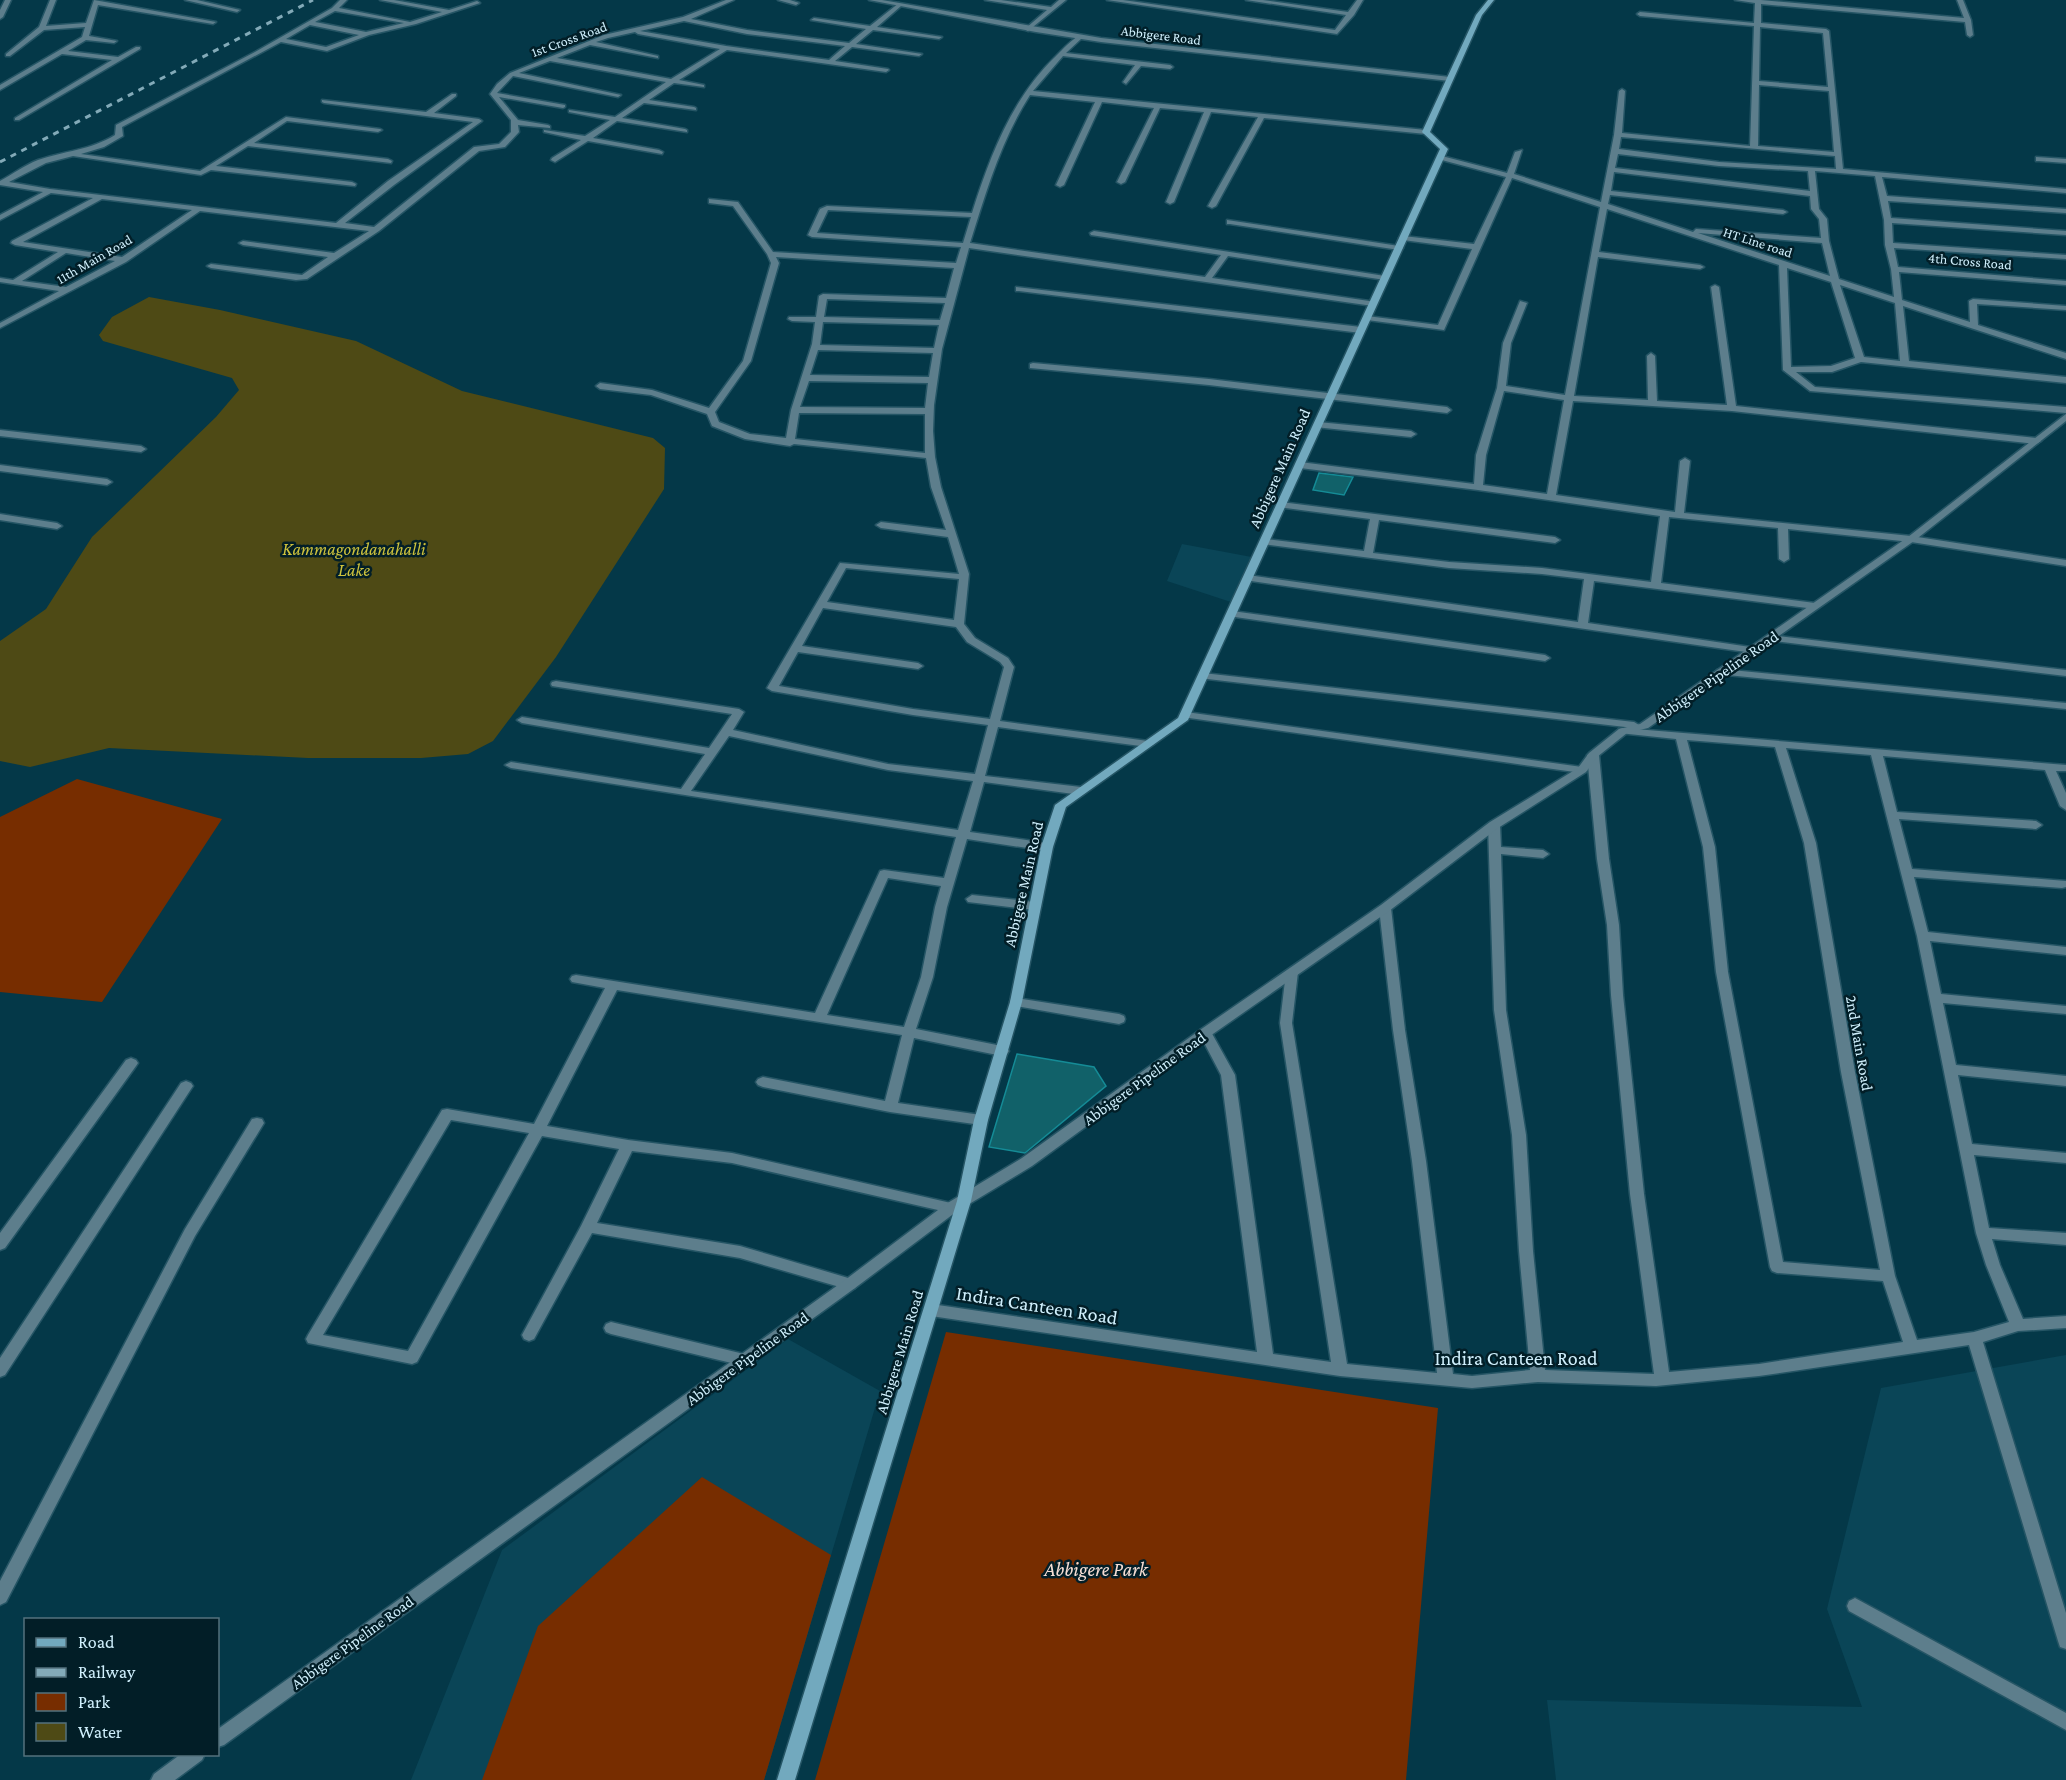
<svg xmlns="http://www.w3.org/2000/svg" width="2066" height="1780" viewBox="0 0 2066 1780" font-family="'Crimson Pro',serif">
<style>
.built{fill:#0a4557}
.green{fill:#772d00}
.water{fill:#4e4a15}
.building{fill:#116169;stroke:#158b96;stroke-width:1.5}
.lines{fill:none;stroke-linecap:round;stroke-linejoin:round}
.minor-casing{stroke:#255565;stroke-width:3}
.tertiary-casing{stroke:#255565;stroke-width:3}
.secondary-casing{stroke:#255565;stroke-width:3}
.minor{fill:#5d7e8c;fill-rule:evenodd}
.tertiary{fill:#5d7e8c;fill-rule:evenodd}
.secondary{fill:#72a9be;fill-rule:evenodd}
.rail{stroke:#83aab8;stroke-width:3;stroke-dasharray:6 6;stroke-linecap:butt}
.labels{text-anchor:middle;stroke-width:5;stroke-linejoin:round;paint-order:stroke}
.far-street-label{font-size:14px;fill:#d0f0fd;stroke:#021e27}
.street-label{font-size:16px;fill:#d0f0fd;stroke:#021e27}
.water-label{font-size:18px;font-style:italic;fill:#cec33d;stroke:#021e27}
.near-street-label{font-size:20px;fill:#d0f0fd;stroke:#021e27}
.near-park-label{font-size:20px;font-style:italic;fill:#f6ded4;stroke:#021e27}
</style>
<rect width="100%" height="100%" fill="#043848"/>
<path class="built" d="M1182 544 1257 558 1237 604 1167 581Z
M788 1339 880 1391 764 1780H411L502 1550Z
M2066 1355V1780H1556L1547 1700 1862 1707 1827 1609 1881 1388Z"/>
<path class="green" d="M77 779 222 819 102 1002 0 992V817Z
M946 1332 1438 1408 1406 1780H815Z
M702 1477 831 1555 764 1780H482L538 1626Z"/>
<path class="water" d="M149 297 220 310 356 341 462 391 653 438 665 448 664 489 556 657 493 741 468 754 421 758H308L109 748 30 767 0 761V641L46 609 92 537 216 417 239 390 232 378 103 341 99 335 112 317Z"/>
<path class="building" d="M1319 473 1353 477 1344 495 1313 490Z
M1017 1054 1094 1067 1106 1086 1025 1153 989 1147Z"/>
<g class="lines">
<g class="minor-casing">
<path id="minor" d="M5 0H11L3 17 0 19V10Z
M50 0H56L46 26 86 23 94 0 216 22 213 24 98 5 89 36 117 41 114 43 86 40 68 51 118 57 136 47H140V49L19 120H15V118L112 60 62 54 0 90V85L82 37 85 27 44 30 10 56H6V54L39 27Z
M185 0H197L240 10 237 12Z
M340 0H347L339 8 410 22 442 12 380 0H394L449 10 477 1 480 3 416 24 369 35 327 51 281 42 122 127 123 136 104 147 81 154 200 171 286 117 380 129 382 130 378 132 287 121 254 143 388 159 392 161 391 163 248 146 216 166 352 182 356 184 355 186 211 170 201 175 73 156 46 163 9 182 50 189 336 223 388 181 473 122 324 103 322 102V100L426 112 452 94H456V96L434 113 479 119 482 121 394 185 345 223 374 227 474 147 499 144 511 132V120L490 94 497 84 510 73 604 35 683 17 726 0H734L691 19 747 30 849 43 866 29 811 20 814 18 870 26 899 3 902 5 901 6 877 27 942 37 939 39 873 30 856 44 922 54 919 56 852 47 835 61 888 69 889 70 886 72 727 50 679 80 704 85V87L674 83 649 100 694 107 696 108V110L644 103 622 118 685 129 687 130V132L617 121 593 138 659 150 663 152 662 154 588 141 555 162 551 160 552 158 581 140 544 132V130L585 136 610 120 569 112V110L615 117 666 82 550 61 519 73 621 95 618 97 513 76 497 93 565 105V107L563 108 499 97 518 120 548 125 550 126V128L518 125 519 132 505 147 479 151 379 231 307 279 296 280 211 268 207 266 211 264 302 275 328 257 243 245 239 243 243 241 334 253 369 231 200 211 126 262 0 328V323L59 291 0 282V278L13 280 58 252 15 245 11 243 12 241 93 198 51 193 0 220V215L43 192 0 185V181C13 174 25 165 38 160 64 151 91 150 115 135L116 125 255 52 332 8ZM335 11 404 23 366 32 315 22ZM684 21 747 34 845 46 829 60 726 46 640 31ZM310 25 359 35 326 47 286 39ZM635 32 638 34 720 49 671 79 557 58 590 45 658 58V56L596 42 608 38ZM102 199 192 210 122 257 23 242ZM66 253 115 261 66 287 22 281Z
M778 0H790L799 3 796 5Z
M985 0H1001L1051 7 1059 0H1066L1028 31 1026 30V28L1047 10Z
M1107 0H1123L1335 30 1346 15 1246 0H1263L1348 12 1357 0H1363L1354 15 1337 34Z
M1735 0H1761L1964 18 1957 0H1963L1971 20 1973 35 1970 37 1967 35 1965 22 1761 4V23L1826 29 1829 31 1843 169 2066 189V193L1882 177 1887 196 2066 209V213L1888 201 1891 218 2066 231V235L1892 223 1893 243 2066 255V259L1894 248 1898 267 2066 281V285L1899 272 1902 300 1970 322 1969 301 1973 299 2066 306V310L1977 304 1978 325 2066 353V359L1903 306 1909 361 2066 377V383L1861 362 1832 372H1796L1815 387 2066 407V413L1810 391 1783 370 1779 265 1607 209 1599 252 1700 265 1704 267 1700 269 1598 257 1574 396 1648 400 1647 356 1651 353 1655 356 1657 401 1727 405 1711 287 1715 285 1719 287 1736 406 2036 438 2041 441 2036 444 1732 411 1573 401 1556 495 1675 512 1680 461 1685 458 1690 461 1684 513 1911 536 2066 560V566L1911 542 1788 529 1789 559 1784 562 1779 559 1778 528 1669 517 1661 583 1815 603 1820 606 1815 609 1594 581 1588 623 1757 648 1758 650 1753 653 1244 580 1243 578 1248 575 1578 622 1584 579 1542 574 1449 568 1262 544 1260 542 1265 539 1364 551 1370 519 1278 507V503L1281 502 1555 537 1560 540 1555 543 1379 520 1373 553 1449 562 1542 568 1651 582 1660 516 1478 490 1300 468 1295 465 1300 462 1474 484 1476 455 1497 388 1503 343 1520 301 1527 303 1511 343 1506 386 1565 395 1600 207 1512 178 1444 330 1367 320 1363 318 1367 316 1438 325 1472 249 1403 240 1399 238 1403 236 1474 244 1506 177 1438 159V155L1507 173 1515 152 1522 150 1514 174 1601 202 1614 135 1619 91 1622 89 1625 91 1622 133 1750 146 1754 26 1640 16 1637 14 1640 12 1754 23 1755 3ZM1760 27 1823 33 1828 87 1759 81ZM1759 85 1829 91 1834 152 1758 146ZM1621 137 1835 156 1836 169 1719 162 1619 149ZM1618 154 1719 166 1808 171 1810 191 1615 168ZM1815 171 1875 176 1884 220 1885 245 1891 269 1894 297 1839 279 1829 241 1827 219 1819 209ZM1614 172 1810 196 1811 209 1819 219 1821 238 1696 229 1693 232 1608 204 1610 195 1783 214 1787 212 1783 210 1611 191ZM1698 233 1822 243 1830 276ZM1787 268 1831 282 1855 358 1831 366 1791 367ZM1840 285 1895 303 1900 361 1864 357ZM1504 391 1564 400 1547 494 1483 485 1486 455Z
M1080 35 1082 36V38L1066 53 1170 65 1173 67 1170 69 1141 66 1126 84 1123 82 1135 65 1063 56 1033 91 1426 130 1430 132 1426 134 1264 118 1216 206 1212 208 1208 206 1258 117 1211 112 1174 202 1170 204 1166 202 1204 112 1160 108 1125 182 1121 184 1117 182 1154 108 1102 102 1064 185 1060 187 1056 185 1095 102 1030 95C1001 140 986 192 970 243L1205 277 1221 255 1091 235 1090 233 1094 231 1385 276 1389 278 1385 280 1228 256 1212 278 1376 302 1377 304 1373 306 969 248 942 349 934 405 933 431 935 457 941 487 969 574 964 624 975 638 1008 658 1014 667 1000 721 1148 741 1154 744 1148 747 998 727 985 776 1081 787 1087 791 1081 795 984 782 970 832 1047 843 1053 847 1047 851 967 839 947 907 933 977 916 1029 1002 1046 1007 1048 1009 1051 1007 1054 1002 1056 914 1038 898 1103 981 1115 986 1116 988 1120 986 1124 981 1125 890 1112 763 1087 758 1085 756 1082 758 1079 763 1077 885 1101 902 1035 617 990 547 1126 628 1140 732 1153 951 1203 956 1204 958 1208 956 1212 951 1213 732 1163 632 1151 597 1223 740 1246 855 1280 857 1284 855 1288 850 1290 740 1258 592 1233 534 1339 529 1341 524 1339 522 1335 581 1226 619 1149 542 1136 417 1362 412 1364 308 1343 306 1339 308 1335 442 1110 447 1109 534 1124 605 988 572 982 570 979 572 976 576 975 815 1013 880 871 884 870 944 878 956 837 511 768 505 765 511 762 681 789 705 754 522 723 517 720 522 717 709 748 732 714 552 686 551 684 552 682 556 681 739 709 744 712 733 730 888 764 975 774 988 725 913 715 772 691 767 688 840 563 959 574 948 537 881 528 876 525 881 522 946 530 931 487 926 458 794 444 790 446 745 439 712 426 707 414 651 395 600 389 596 386 600 383 652 390 709 408 743 361 771 263 767 254 733 206 709 203V199L738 202 773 252 956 263 961 247 812 237 808 235 820 209 827 206 972 213C990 156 1012 98 1056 56 1063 49 1071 40 1080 35ZM828 210 971 217 963 243 817 233ZM776 257 954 268 946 298 823 294 819 296 816 317H789L788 319 792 321 815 322 812 344 791 410 786 438 750 434 719 422 715 412 751 361 779 263ZM827 299 945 303 940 320 824 317ZM823 322 939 325 934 348 820 345ZM818 350 933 353 929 377 810 375ZM809 381 928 383 925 408 800 407ZM799 413 925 414V453L795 439ZM846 568 959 579 954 620 827 602ZM823 608 956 627 967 642 1000 662 1004 667 990 719 913 709 779 686 798 652 918 669 923 666 918 663 802 646ZM729 736 888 770 973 781 958 830 691 791ZM888 878 941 886 935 907 921 977 904 1027 827 1015ZM451 1120 529 1133 408 1351 323 1335Z
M2036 157 2066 159V163L2039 161H2036Z
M1227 220 1399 246 1403 248 1399 250 1230 224H1227Z
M1016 287 1361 327 1365 330 1361 333 1019 291H1016Z
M1033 363 1209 379 1447 407 1451 410 1447 413 1209 385 1030 368V364Z
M1318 422 1411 431 1416 434 1411 437 1315 427 1314 425Z
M0 430 141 446 146 449 141 452 0 436Z
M0 465 107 479 112 482 107 485 0 471Z
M0 514 57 523 62 526 57 529 0 520Z
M1232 611 1545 655 1550 658 1545 661 1228 616V612Z
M1770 635 2066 670V676L1766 640 1765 638Z
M1721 669 2066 703V709L1717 674 1716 672 1717 670Z
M1203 673 1634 722 1639 725 1634 728 1199 678 1198 676Z
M1186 712 1582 767 1588 770 1582 773 1182 717 1181 715 1182 713Z
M1623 728 2066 765V771H2056L2066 793V810L2060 806 2045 770 1883 756 1897 812 2036 821 2042 825 2036 829 1899 819 1912 869 2066 881V887L2062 888 1914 877 1928 932 2066 947V955L1930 941 1941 994 2066 1006V1014L1943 1003 1956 1065 2066 1076V1086L1958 1075 1972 1144 2066 1153V1163L1974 1155 1989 1228 2066 1233V1245L1992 1239 2000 1265 2023 1319 2066 1316V1328L2018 1331 1983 1342 2066 1613V1649L2060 1647 2058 1641 1969 1345 1759 1376 1656 1386 1538 1382 1472 1388 1340 1376 931 1316 926 1314 924 1310 926 1306 931 1304 1257 1352 1221 1075 1199 1033 1200 1030H1210L1235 1075 1273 1354 1331 1362 1280 1023 1286 972 1292 968 1298 972 1292 1023 1347 1364 1437 1373 1412 1161 1393 1030 1379 908 1385 904 1391 908 1405 1030 1426 1161 1453 1374 1472 1376 1530 1370 1519 1251 1512 1135 1494 1010 1488 825 1494 821 1500 825 1501 847 1543 850 1549 854 1543 858 1501 854 1506 1010 1526 1135 1533 1251 1545 1370 1654 1374 1630 1194 1611 995 1607 925 1597 859 1587 755 1593 752 1599 755 1609 859 1619 925 1623 995 1644 1194 1669 1372 1759 1364 1903 1342 1883 1281 1777 1273 1772 1271 1770 1267 1716 972 1703 847 1676 739 1619 733 1618 731 1619 729ZM1687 740 1775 747 1804 843 1841 1072 1880 1270 1783 1262 1728 972 1715 847ZM1786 748 1871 755 1917 936 1976 1233 1986 1265 2009 1322 1974 1332 1917 1340 1895 1276 1855 1072 1816 843Z
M972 895 1035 902 1041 906 1035 910 968 902 966 899Z
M1016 998 1119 1014 1124 1016 1125 1019 1124 1022 1119 1024 1011 1005 1010 1002 1011 999Z
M131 1058 136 1060 138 1063 136 1066 5 1248 0 1250V1233L126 1060Z
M186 1081 191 1083 193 1086 191 1089 5 1375 0 1377V1358L181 1083Z
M257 1118 262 1119 264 1123 195 1236 6 1602 0 1605V1581L185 1229 252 1119Z
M611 1322 744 1354 749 1356 752 1360 749 1364 744 1366 611 1334 606 1332 604 1328 606 1324Z
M1855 1598 2066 1713V1730L1849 1611 1847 1606 1849 1601Z"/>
</g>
<g class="tertiary-casing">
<path id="tertiary" d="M869 0H882L1101 38 1450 77 1453 79 1450 81 1101 42 1036 32Z
M2066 414V421L1914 541 1648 728 1627 733 1597 757 1586 772 1498 828 1389 911 1210 1036 1032 1166 956 1212 855 1288 224 1745 218 1747V1729L845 1280 946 1204 1022 1158 1200 1030 1381 905 1490 822 1578 768 1589 753 1619 729 1640 724 1908 537Z
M181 1754H205L202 1760 175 1780H151L154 1774Z"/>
</g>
<g class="secondary-casing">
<path id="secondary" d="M1488 0H1494L1482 15 1430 132 1448 149 1188 720 1066 807 1053 847 1022 1002 988 1120 971 1201 795 1780H777L957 1201 974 1120 1010 1002 1041 847 1055 805 1178 718 1440 149 1422 132 1476 15Z"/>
</g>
<use href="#minor" class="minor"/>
<use href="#tertiary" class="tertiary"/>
<use href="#secondary" class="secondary"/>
<path class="rail" d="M0 162 313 0"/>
</g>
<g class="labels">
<g class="far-street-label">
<text transform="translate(1161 35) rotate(7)" y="5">Abbigere Road</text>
<text transform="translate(569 39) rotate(-20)" y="5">1st Cross Road</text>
<text transform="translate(1758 242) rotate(18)" y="5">HT Line road</text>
<text transform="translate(94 259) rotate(-30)" y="5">11th Main Road</text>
<text transform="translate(1970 261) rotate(5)" y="5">4th Cross Road</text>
</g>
<g class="street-label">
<text transform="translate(1279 468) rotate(-66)" y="6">Abbigere Main Road</text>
<text transform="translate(1716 676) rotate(-35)" y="6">Abbigere Pipeline Road</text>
<text transform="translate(1023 884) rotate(-77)" y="6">Abbigere Main Road</text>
<text transform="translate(1860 1043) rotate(80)" y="6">2nd Main Road</text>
<text transform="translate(1144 1078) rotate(-36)" y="6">Abbigere Pipeline Road</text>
<text transform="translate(899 1352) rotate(-73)" y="6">Abbigere Main Road</text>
<text transform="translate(747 1358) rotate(-36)" y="6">Abbigere Pipeline Road</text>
<text transform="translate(352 1642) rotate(-36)" y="6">Abbigere Pipeline Road</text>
</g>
<g class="water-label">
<text x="354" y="555">Kammagondanahalli<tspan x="354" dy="21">Lake</tspan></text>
</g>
<g class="near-street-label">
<text transform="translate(1037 1305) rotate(9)" y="7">Indira Canteen Road</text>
<text x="1516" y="1365">Indira Canteen Road</text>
</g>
<g class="near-park-label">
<text x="1096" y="1576">Abbigere Park</text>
</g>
</g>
<rect x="24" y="1618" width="195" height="138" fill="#021e27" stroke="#54727d" stroke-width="1.5"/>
<rect x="36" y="1638" width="30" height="9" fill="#72a9be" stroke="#54727d" stroke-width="1.5"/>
<text x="78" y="1648" font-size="18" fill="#d0f0fd">Road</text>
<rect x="36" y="1668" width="30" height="9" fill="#83aab8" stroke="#54727d" stroke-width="1.5"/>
<text x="78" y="1678" font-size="18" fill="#d0f0fd">Railway</text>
<rect x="36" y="1693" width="30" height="18" fill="#772d00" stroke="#54727d" stroke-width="1.5"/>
<text x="78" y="1708" font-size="18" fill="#d0f0fd">Park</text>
<rect x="36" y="1723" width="30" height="18" fill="#4e4a15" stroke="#54727d" stroke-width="1.5"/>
<text x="78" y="1738" font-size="18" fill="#d0f0fd">Water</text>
</svg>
